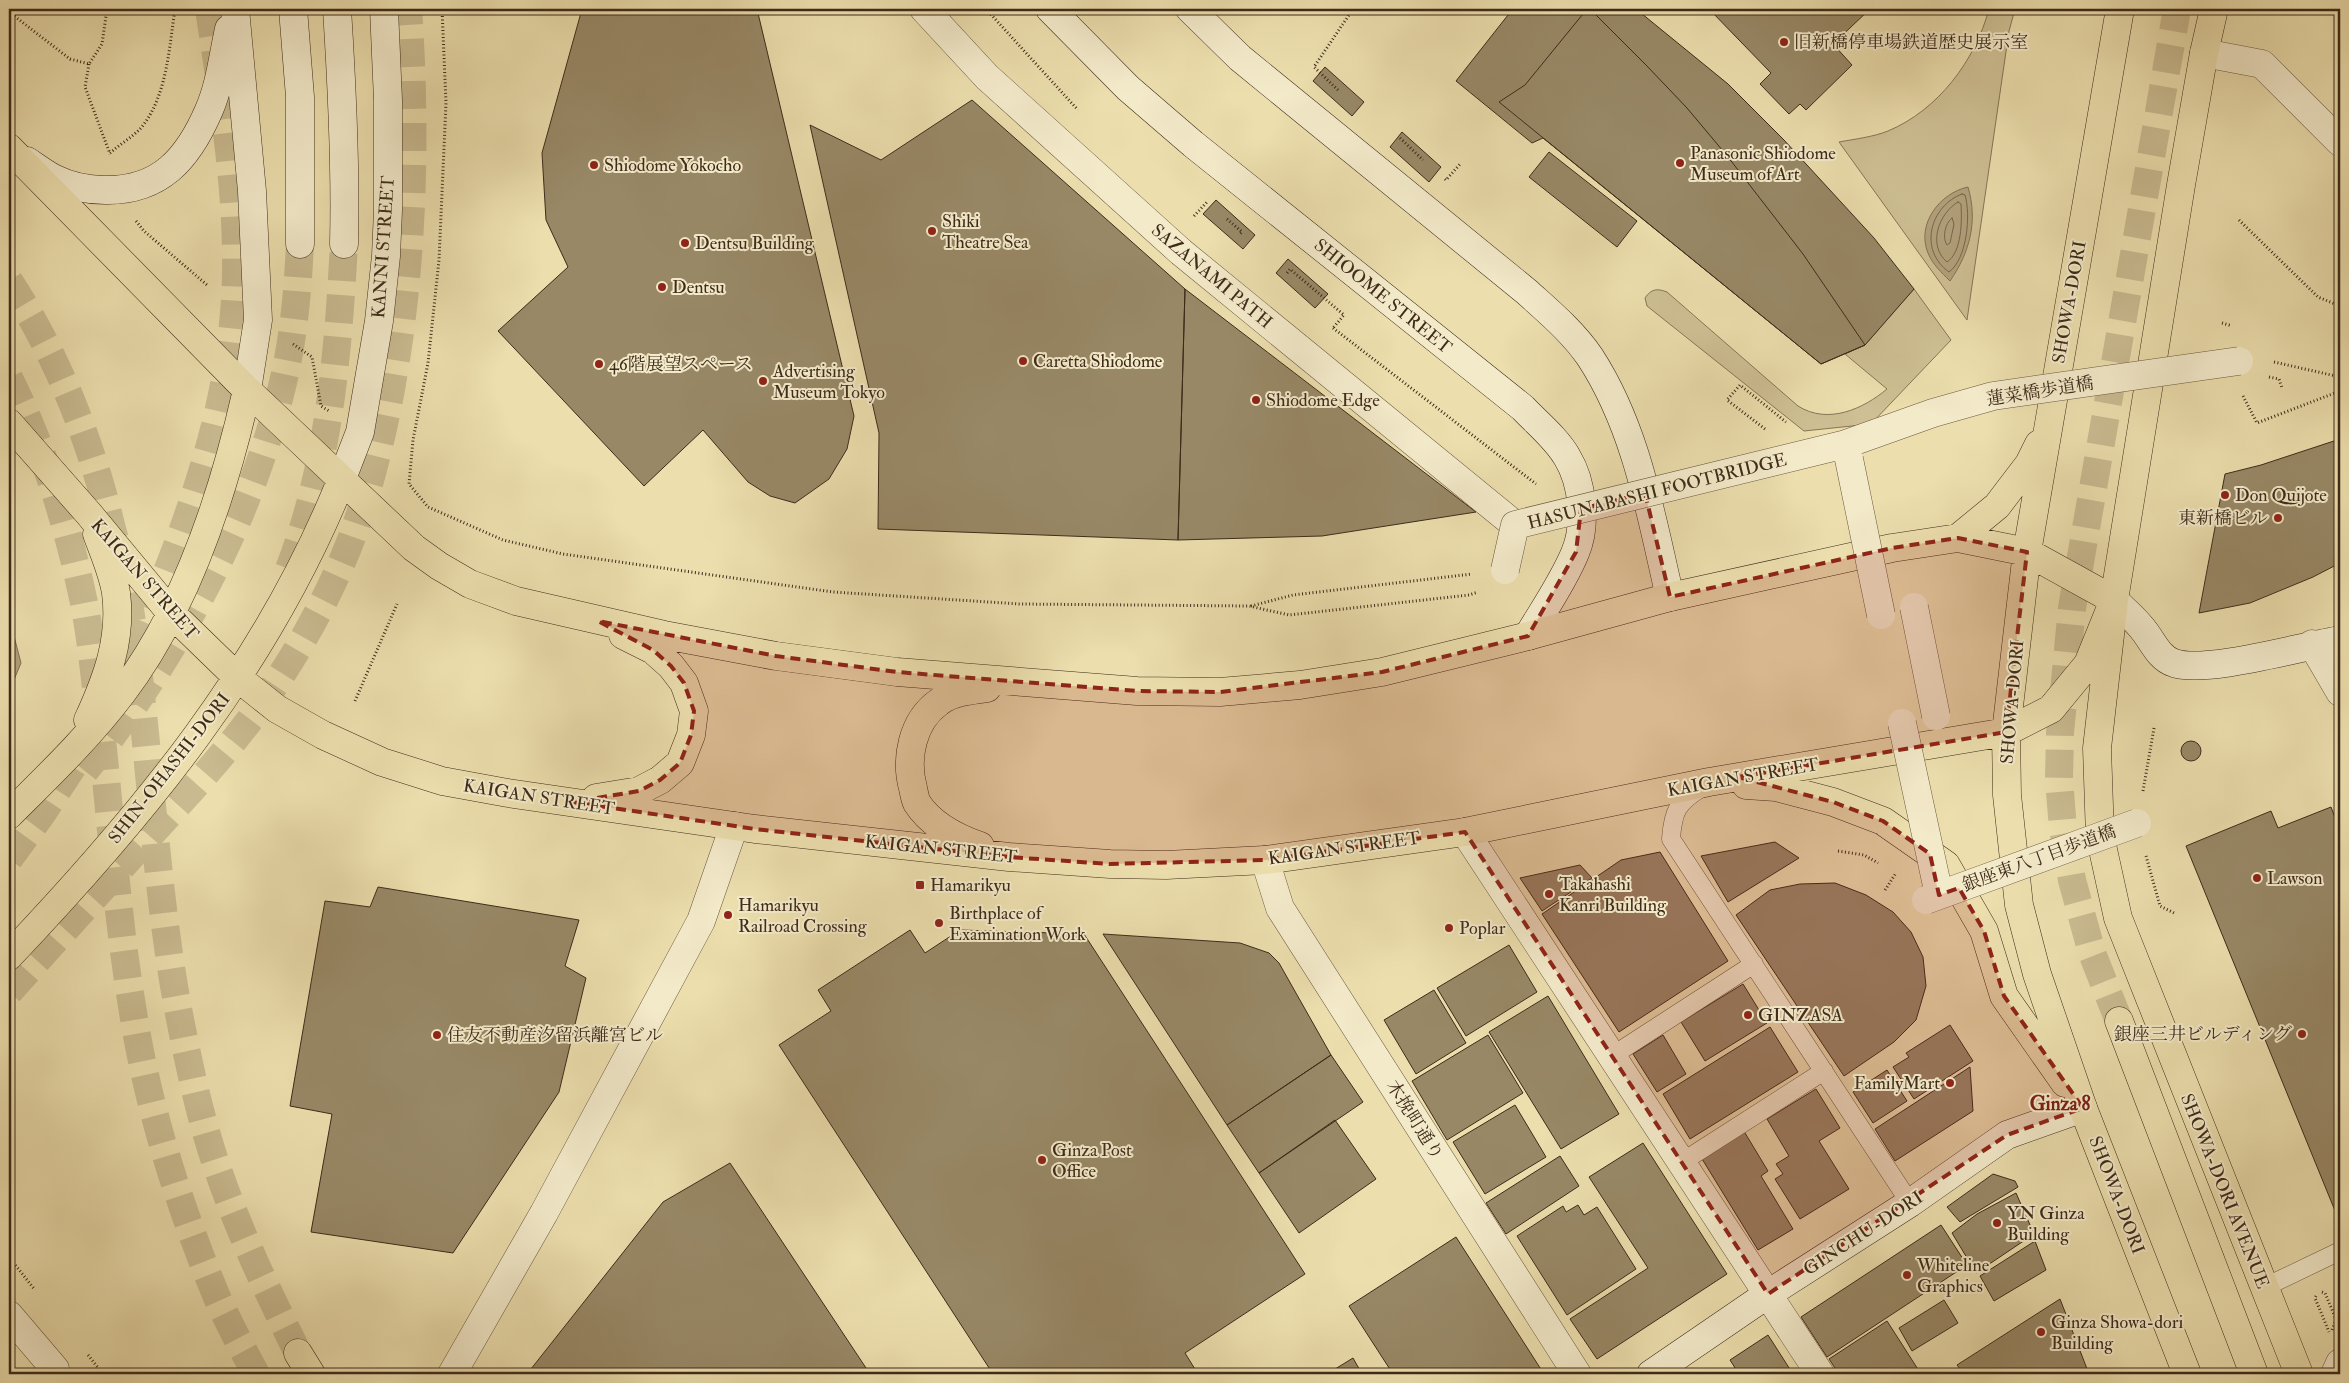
<svg xmlns="http://www.w3.org/2000/svg" width="2349" height="1383" viewBox="0 0 2349 1383" font-family="'IM FELL Double Pica','Noto Serif JP',serif">
<style>
.green{fill:#cec094;stroke:#867657}
.water{fill:#b1a17b;stroke:#837254}
.lines{fill:none;stroke-linecap:round;stroke-linejoin:round}
.shore{stroke:#78664a;stroke-width:1}
.building{fill:#988866;stroke:#3e2b1a}
.secondary-tunnel{stroke:#c9ba90;stroke-width:28;stroke-dasharray:28 14;stroke-linecap:butt}
.primary-tunnel{stroke:#c9ba90;stroke-width:28;stroke-dasharray:28 14;stroke-linecap:butt}
.highway-tunnel{stroke:#c9ba90;stroke-width:28;stroke-dasharray:28 14;stroke-linecap:butt}
.lane-casing{stroke:#6a583f;stroke-width:19}
.street-casing{stroke:#6a583f;stroke-width:29}
.secondary-casing{stroke:#3e2b1a;stroke-width:29}
.primary-casing{stroke:#3e2b1a;stroke-width:29}
.highway-casing{stroke:#3e2b1a;stroke-width:29}
.path{stroke:#3e2b1a;stroke-width:3;stroke-dasharray:1 2.5;stroke-linecap:butt}
.lane{stroke:#f3eaca;stroke-width:18}
.street{stroke:#f3eaca;stroke-width:28}
.secondary{stroke:#f3eaca;stroke-width:28}
.primary{stroke:#ecdead;stroke-width:28}
.highway{stroke:#ecdead;stroke-width:28}
.street-bridge-casing{stroke:#6a583f;stroke-width:29;stroke-linecap:butt}
.street-bridge{stroke:#f3eaca;stroke-width:28}
.marked{fill:#8f2418;fill-opacity:0.2;stroke:#8f2418;stroke-width:4;stroke-dasharray:10 6;stroke-linejoin:round}
.poi-dot{fill:#8f2418;stroke:#f3eaca;stroke-width:2}
.labels{text-anchor:middle;stroke-width:4;stroke-linejoin:round;paint-order:stroke}
.poi-label{font-size:18px;fill:#3e2b1a;stroke:#f3eaca;text-anchor:start}
.street-label{font-size:18px;fill:#3e2b1a;stroke:#f3eaca}
.neighbourhood-label{font-size:19px;font-weight:bold;fill:#7a1f14;stroke:#f3eaca}
</style>
<rect width="100%" height="100%" fill="#ecdead"/>
<filter id="stains"><feTurbulence type="fractalNoise" baseFrequency=".004" numOctaves="4"/><feColorMatrix values="0 0 0 0 .2 0 0 0 0 .09 0 0 0 0 .02 0 0 0 .5 -.17"/></filter>
<radialGradient id="worn" r=".72"><stop offset=".6" stop-color="#630" stop-opacity="0"/><stop offset="1" stop-color="#630" stop-opacity=".3"/></radialGradient>
<path class="green" d="M1989 9H2015L2009 31 1967 320 1839 142C1855 139 1873 137 1888 131 1938 110 1975 61 1989 9Z
M1914 289 1951 340 1871 424 1804 431 1647 306 1645 298C1651 289 1657 288 1667 292L1798 406C1828 425 1863 409 1887 389L1845 354 1865 345Z"/>
<path class="water" d="M1968 187C1978 221 1970 252 1950 281 1941 272 1933 265 1928 253 1916 224 1940 193 1968 187Z
M9 617 21 663 9 692Z"/>
<g class="lines">
<path class="shore" d="M1962 194 1965 195C1971 215 1967 259 1949 272 1918 250 1930 206 1962 194Z
M1958 202 1961 204C1962 221 1962 252 1947 262 1927 245 1939 213 1958 202Z
M1952 218 1954 224 1950 243 1947 245C1942 238 1945 223 1952 218Z"/>
</g>
<path class="building" d="M582 9H757L854 416 847 449 829 479 795 503 770 496 748 482 703 430 644 486 498 331 568 267 546 220 542 153Z
M1506 9H1636L1728 84 1784 140 1874 238 1914 289 1865 345 1821 364 1543 138 1532 143 1456 81 1508 15Z
M1587 9H1590L1646 65 1687 108 1728 157 1803 254 1865 345 1821 364 1499 102 1525 85Z
M1709 9H1870L1833 44 1852 65 1806 110 1800 104 1789 114 1760 84 1771 73Z
M1325 67 1364 102 1352 116 1313 81Z
M972 100 1185 289 1178 540 878 529 879 433 810 125 881 160Z
M1402 132 1441 167 1429 182 1390 147Z
M1549 152 1637 221 1617 247 1529 177Z
M1216 200 1255 235 1243 249 1203 214Z
M1288 259 1328 294 1315 308 1276 273Z
M1185 289 1476 512 1322 536 1178 540Z
M2340 439V563L2313 577 2250 603 2199 613 2225 474 2261 465Z
M2181 751a10 10 0 1 1 20 0a10 10 0 1 1-20 0Z
M2331 807 2340 831V1223L2186 846 2271 811 2278 828Z
M1775 842 1799 858 1728 902 1701 856Z
M1660 852 1728 961 1619 1032 1542 914 1621 860Z
M1580 865 1592 878 1542 911 1520 878Z
M1835 883 1866 895 1893 912 1911 932 1923 957 1926 986 1916 1020 1894 1042 1844 1076 1736 915 1770 890 1800 884Z
M378 887 579 920 565 966 586 978 559 1092 453 1253 311 1232 332 1114 290 1106 325 901 370 907Z
M910 930 925 953 960 930 1084 934 1305 1274 1185 1353 1198 1374H993L779 1045 831 1011 818 990Z
M1103 934 1240 943 1269 953 1279 963 1331 1055 1227 1125Z
M1509 945 1537 992 1466 1036 1437 988Z
M1743 984 1767 1023 1705 1061 1681 1022Z
M1434 990 1466 1043 1416 1074 1384 1020Z
M1548 996 1619 1114 1561 1149 1489 1032Z
M1950 1025 1973 1061 1914 1099 1893 1067 1909 1057 1906 1053Z
M1770 1027 1798 1072 1690 1139 1663 1094Z
M1488 1035 1523 1093 1447 1140 1412 1081Z
M1663 1035 1686 1074 1657 1092 1633 1054Z
M1331 1055 1363 1102 1259 1173 1227 1125Z
M1970 1067 1973 1111 1895 1161 1875 1129Z
M1887 1070 1907 1101 1873 1123 1853 1092Z
M1816 1089 1840 1128 1819 1141 1849 1189 1800 1219 1775 1179 1783 1174 1776 1164 1789 1156 1767 1119Z
M1515 1105 1546 1157 1485 1194 1453 1142Z
M1335 1120 1376 1179 1299 1233 1259 1173Z
M1742 1128 1768 1171 1761 1176 1793 1229 1758 1250 1699 1154Z
M1643 1143 1727 1274 1597 1359 1570 1319 1648 1268 1589 1177Z
M1560 1156 1579 1186 1506 1234 1486 1203Z
M730 1163 870 1374H527L663 1202Z
M1993 1174 2015 1181 2018 1187 1960 1222 1947 1207Z
M2016 1193 2034 1234 1976 1273 1952 1233 1977 1214Z
M1578 1205 1584 1215 1597 1207 1636 1269 1567 1315 1517 1236 1563 1206 1566 1212Z
M1941 1225 1967 1265 1827 1357 1801 1317Z
M1456 1237 1544 1374H1478L1476 1370 1469 1374H1393L1349 1306Z
M2035 1241 2046 1270 1994 1301 1980 1276Z
M2060 1299 2089 1374H1964L1957 1365Z
M1944 1300 1958 1323 1912 1351 1899 1328Z
M1887 1321 1921 1374H1839L1829 1359Z
M1768 1335 1793 1374H1739L1730 1360Z
M1353 1358 1362 1374H1327Z"/>
<g class="lines">
<path class="secondary-tunnel" d="M289 569C329 465 338 354 344 244
M118 687C179 550 239 405 236 253 235 170 221 90 209 9
M85 771C178 655 257 511 287 364 295 324 298 284 300 244
M9 859 42 814 89 742
M9 992C57 938 106 885 154 831 202 779 250 726 287 666 312 626 335 582 352 537 410 375 420 179 408 9"/>
<path class="primary-tunnel" d="M2119 1021 2092 953 2072 880 2063 829 2059 779 2060 733 2072 608 2177 9"/>
<path class="highway-tunnel" d="M9 281C58 356 91 441 112 529 117 547 122 565 126 584 150 726 152 872 179 1014 189 1065 200 1118 217 1167 239 1232 268 1292 298 1353
M9 378C42 445 65 516 81 589 89 624 93 661 97 697 110 800 115 904 132 1006 147 1105 178 1203 216 1295 228 1322 242 1348 256 1374"/>
<g class="lane-casing">
<path id="lane" d="M1701 788C1677 803 1673 811 1671 839L1910 1203
M1612 1056 1754 964
M1682 1162 1824 1071
M2263 1288 2340 1251"/>
</g>
<g class="street-casing">
<path id="street" d="M924 9 987 77 1181 252 1515 525
M2204 53 2262 64 2340 142
M2312 644 2340 692
M1465 832 1820 1374
M1265 860 1280 908 1577 1374
M9 1315 55 1369 48 1374
M452 1374 544 1213 701 921 734 826
M2335 1374 2340 1363"/>
</g>
<g class="secondary-casing">
<path id="secondary" d="M235 9 252 191 258 320 247 390
M293 9 300 97V244
M337 9C342 87 346 165 344 244
M1050 9 1128 88 1193 144 1523 408C1538 424 1556 438 1567 457 1583 483 1587 525 1575 553 1563 582 1544 609 1528 636
M1190 9 1240 58 1527 292C1549 312 1573 332 1590 357 1637 429 1651 516 1670 597
M27 161C36 167 44 173 53 178 69 186 87 190 105 190 160 191 188 159 209 110 220 85 223 56 229 29
M341 481 360 432 379 321 386 256 388 210V100L384 9
M2114 600C2123 609 2133 617 2141 627 2152 639 2158 658 2174 663 2206 674 2303 646 2340 640
M1651 1374 1768 1294 1910 1203 2007 1135 2083 1108"/>
</g>
<g class="primary-casing">
<path id="primary" d="M2120 9 2027 552 2006 732 2007 795 2019 905 2037 974 2083 1108 2187 1374
M2214 9 2204 53 2181 185 2114 600 2097 748 2100 836 2118 918 2299 1374
M9 148 247 390 414 548 439 566 470 584 516 601 664 635 776 656 897 672 1137 691 1220 692 1300 685 1382 672 1528 636 1670 597 1892 548 1958 538 2027 552 2114 600
M9 423 89 514 171 613 238 678 277 709 323 735 382 762 442 781 508 793 755 829 1009 857 1110 864 1166 865 1265 860 1465 832 1709 782 2006 732 2051 709 2088 664 2114 600
M1958 538 1997 506 2029 464 2039 444
M88 720C107 679 122 639 116 593 113 573 104 553 97 534
M1746 785 1776 787 1833 802 1883 821 1946 865 1984 931 2004 996 2065 1083
M596 798 639 791 660 780 680 763 691 735 694 711 684 683 671 666 653 650 623 635
M9 815C48 776 88 738 122 693 186 609 224 492 247 390
M980 846C957 838 931 825 917 803 915 799 914 793 913 788 905 759 912 721 939 702 952 692 971 690 987 688
M9 956C144 814 267 665 341 481
M2119 1021 2254 1374"/>
</g>
<g class="highway-casing">
<path id="highway" d="M298 1353 311 1374"/>
</g>
<path class="path" d="M442 9 446 103 439 260 428 363 413 440 409 484 428 507 503 540 563 554 833 592 1020 604 1249 606 1289 615 1469 595 1478 592
M986 9 1078 110
M9 12 70 59 89 64 102 44 107 9
M89 64 85 87 110 154
M1338 90 1314 67 1353 9
M1400 138 1423 160
M110 153C119 145 131 138 140 129 167 98 169 48 175 9
M1445 179 1446 180 1461 163
M1194 216 1208 201
M1227 219 1242 232 1239 235
M2239 220 2318 297 2340 306
M136 221 144 231 207 285
M1287 273 1290 269 1344 315 1333 328
M2222 323 2232 326
M1333 328 1536 484
M293 344 312 357 321 406 329 411
M2274 362 2340 377
M2269 377 2279 379 2282 388
M2243 396 2257 423 2340 391
M1765 429 1727 400 1740 385 1786 422
M1251 606 1293 595 1472 574
M355 701 397 604
M2143 791 2154 728
M1838 851 1864 855 1878 863
M2146 856 2160 906 2176 914
M1885 890 1896 873
M9 1257 35 1290
M2322 1292 2325 1293 2336 1319 2332 1330
M2316 1296 2315 1298 2329 1332
M88 1355 103 1374"/>
<use href="#lane" class="lane"/>
<use href="#street" class="street"/>
<use href="#secondary" class="secondary"/>
<use href="#primary" class="primary"/>
<use href="#highway" class="highway"/>
<g class="street-bridge-casing">
<path id="street-bridge" d="M1849 459 1881 615
M1505 570 1515 525 1846 444 1933 413 1993 396 2239 361
M1914 607 1936 716
M1902 723 1938 890 1941 894
M1926 900 2137 823"/>
</g>
<use href="#street-bridge" class="street-bridge"/>
</g>
<path class="marked" d="M1645 493 1670 597 1892 548 1958 538 2027 552 2006 732 1738 777 1833 802 1883 821 1930 854 1939 895 1959 888 1984 931 2004 996 2083 1108 2007 1135 1768 1294 1465 832 1265 860 1110 864 1009 857 755 829 572 802 639 791 660 780 680 763 691 735 694 711 684 683 671 666 653 650 598 621 776 656 897 672 1137 691 1220 692 1382 672 1528 636 1576 552 1581 509Z"/>
<g class="poi-dot">
<circle cx="1784" cy="42" r="5"/>
<circle cx="1680" cy="163" r="5"/>
<circle cx="594" cy="165" r="5"/>
<circle cx="932" cy="231" r="5"/>
<circle cx="685" cy="243" r="5"/>
<circle cx="662" cy="287" r="5"/>
<circle cx="1023" cy="361" r="5"/>
<circle cx="599" cy="364" r="5"/>
<circle cx="763" cy="381" r="5"/>
<circle cx="1256" cy="400" r="5"/>
<circle cx="2225" cy="495" r="5"/>
<circle cx="2278" cy="518" r="5"/>
<circle cx="2257" cy="878" r="5"/>
<rect x="915" y="880" width="10" height="10" rx="2.5"/>
<circle cx="1549" cy="894" r="5"/>
<circle cx="728" cy="915" r="5"/>
<circle cx="939" cy="923" r="5"/>
<circle cx="1449" cy="928" r="5"/>
<circle cx="1748" cy="1015" r="5"/>
<circle cx="2302" cy="1034" r="5"/>
<circle cx="437" cy="1035" r="5"/>
<circle cx="1950" cy="1083" r="5"/>
<circle cx="1042" cy="1160" r="5"/>
<circle cx="1997" cy="1223" r="5"/>
<circle cx="1907" cy="1275" r="5"/>
<circle cx="2041" cy="1332" r="5"/>
</g>
<g class="labels">
<g class="poi-label">
<text x="1794" y="48">旧新橋停車場鉄道歴史展示室</text>
<text x="1690" y="159">Panasonic Shiodome<tspan x="1690" dy="21">Museum of Art</tspan></text>
<text x="604" y="171">Shiodome Yokocho</text>
<text x="942" y="227">Shiki<tspan x="942" dy="21">Theatre Sea</tspan></text>
<text x="695" y="249">Dentsu Building</text>
<text x="672" y="293">Dentsu</text>
<text x="1033" y="367">Caretta Shiodome</text>
<text x="609" y="370">46階展望スペース</text>
<text x="773" y="377">Advertising<tspan x="773" dy="21">Museum Tokyo</tspan></text>
<text x="1266" y="406">Shiodome Edge</text>
<text x="2235" y="501">Don Quijote</text>
<text x="2268" y="524" text-anchor="end">東新橋ビル</text>
<text x="2267" y="884">Lawson</text>
<text x="1559" y="890">Takahashi<tspan x="1559" dy="21">Kanri Building</tspan></text>
<text x="930" y="891">Hamarikyu</text>
<text x="738" y="911">Hamarikyu<tspan x="738" dy="21">Railroad Crossing</tspan></text>
<text x="949" y="919">Birthplace of<tspan x="949" dy="21">Examination Work</tspan></text>
<text x="1459" y="934">Poplar</text>
<text x="1758" y="1021">GINZASA</text>
<text x="2292" y="1040" text-anchor="end">銀座三井ビルディング</text>
<text x="447" y="1041">住友不動産汐留浜離宮ビル</text>
<text x="1940" y="1089" text-anchor="end">FamilyMart</text>
<text x="1052" y="1156">Ginza Post<tspan x="1052" dy="21">Office</tspan></text>
<text x="2007" y="1219">YN Ginza<tspan x="2007" dy="21">Building</tspan></text>
<text x="1917" y="1271">Whiteline<tspan x="1917" dy="21">Graphics</tspan></text>
<text x="2051" y="1328">Ginza Showa-dori<tspan x="2051" dy="21">Building</tspan></text>
</g>
<g class="street-label">
<text transform="translate(383 247) rotate(-86)" y="6">KANNI STREET</text>
<text transform="translate(1212 276) rotate(40)" y="6">SAZANAMI PATH</text>
<text transform="translate(1383 296) rotate(39)" y="6">SHIOOME STREET</text>
<text transform="translate(2069 302) rotate(-80)" y="6">SHOWA-DORI</text>
<text transform="translate(2040 391) rotate(-9)" y="6">蓮菜橋歩道橋</text>
<text transform="translate(1657 491) rotate(-14)" y="6">HASUNABASHI FOOTBRIDGE</text>
<text transform="translate(145 579) rotate(49)" y="6">KAIGAN STREET</text>
<text transform="translate(2012 702) rotate(-85)" y="6">SHOWA-DORI</text>
<text transform="translate(169 768) rotate(-52)" y="6">SHIN-OHASHI-DORI</text>
<text transform="translate(1743 777) rotate(-10)" y="6">KAIGAN STREET</text>
<text transform="translate(539 797) rotate(9)" y="6">KAIGAN STREET</text>
<text transform="translate(1344 848) rotate(-8)" y="6">KAIGAN STREET</text>
<text transform="translate(941 849) rotate(6)" y="6">KAIGAN STREET</text>
<text transform="translate(2039 858) rotate(-20)" y="6">銀座東八丁目歩道橋</text>
<text transform="translate(1415 1120) rotate(58)" y="6">木挽町通り</text>
<text transform="translate(2225 1191) rotate(68)" y="6">SHOWA-DORI AVENUE</text>
<text transform="translate(2117 1195) rotate(69)" y="6">SHOWA-DORI</text>
<text transform="translate(1863 1233) rotate(-33)" y="6">GINCHU-DORI</text>
</g>
<g class="neighbourhood-label">
<text x="2060" y="1110">Ginza 8</text>
</g>
</g>
<rect width="2349" height="1383" fill="none" stroke="#ecdead" stroke-width="30"/>
<rect x="10" y="10" width="2329" height="1363" fill="none" stroke="#3e2b1a" stroke-width="2.5"/>
<rect x="15" y="15" width="2319" height="1353" fill="none" stroke="#3e2b1a"/>
<rect width="100%" height="100%" filter="url(#stains)"/>
<rect width="100%" height="100%" fill="url(#worn)"/>
</svg>
